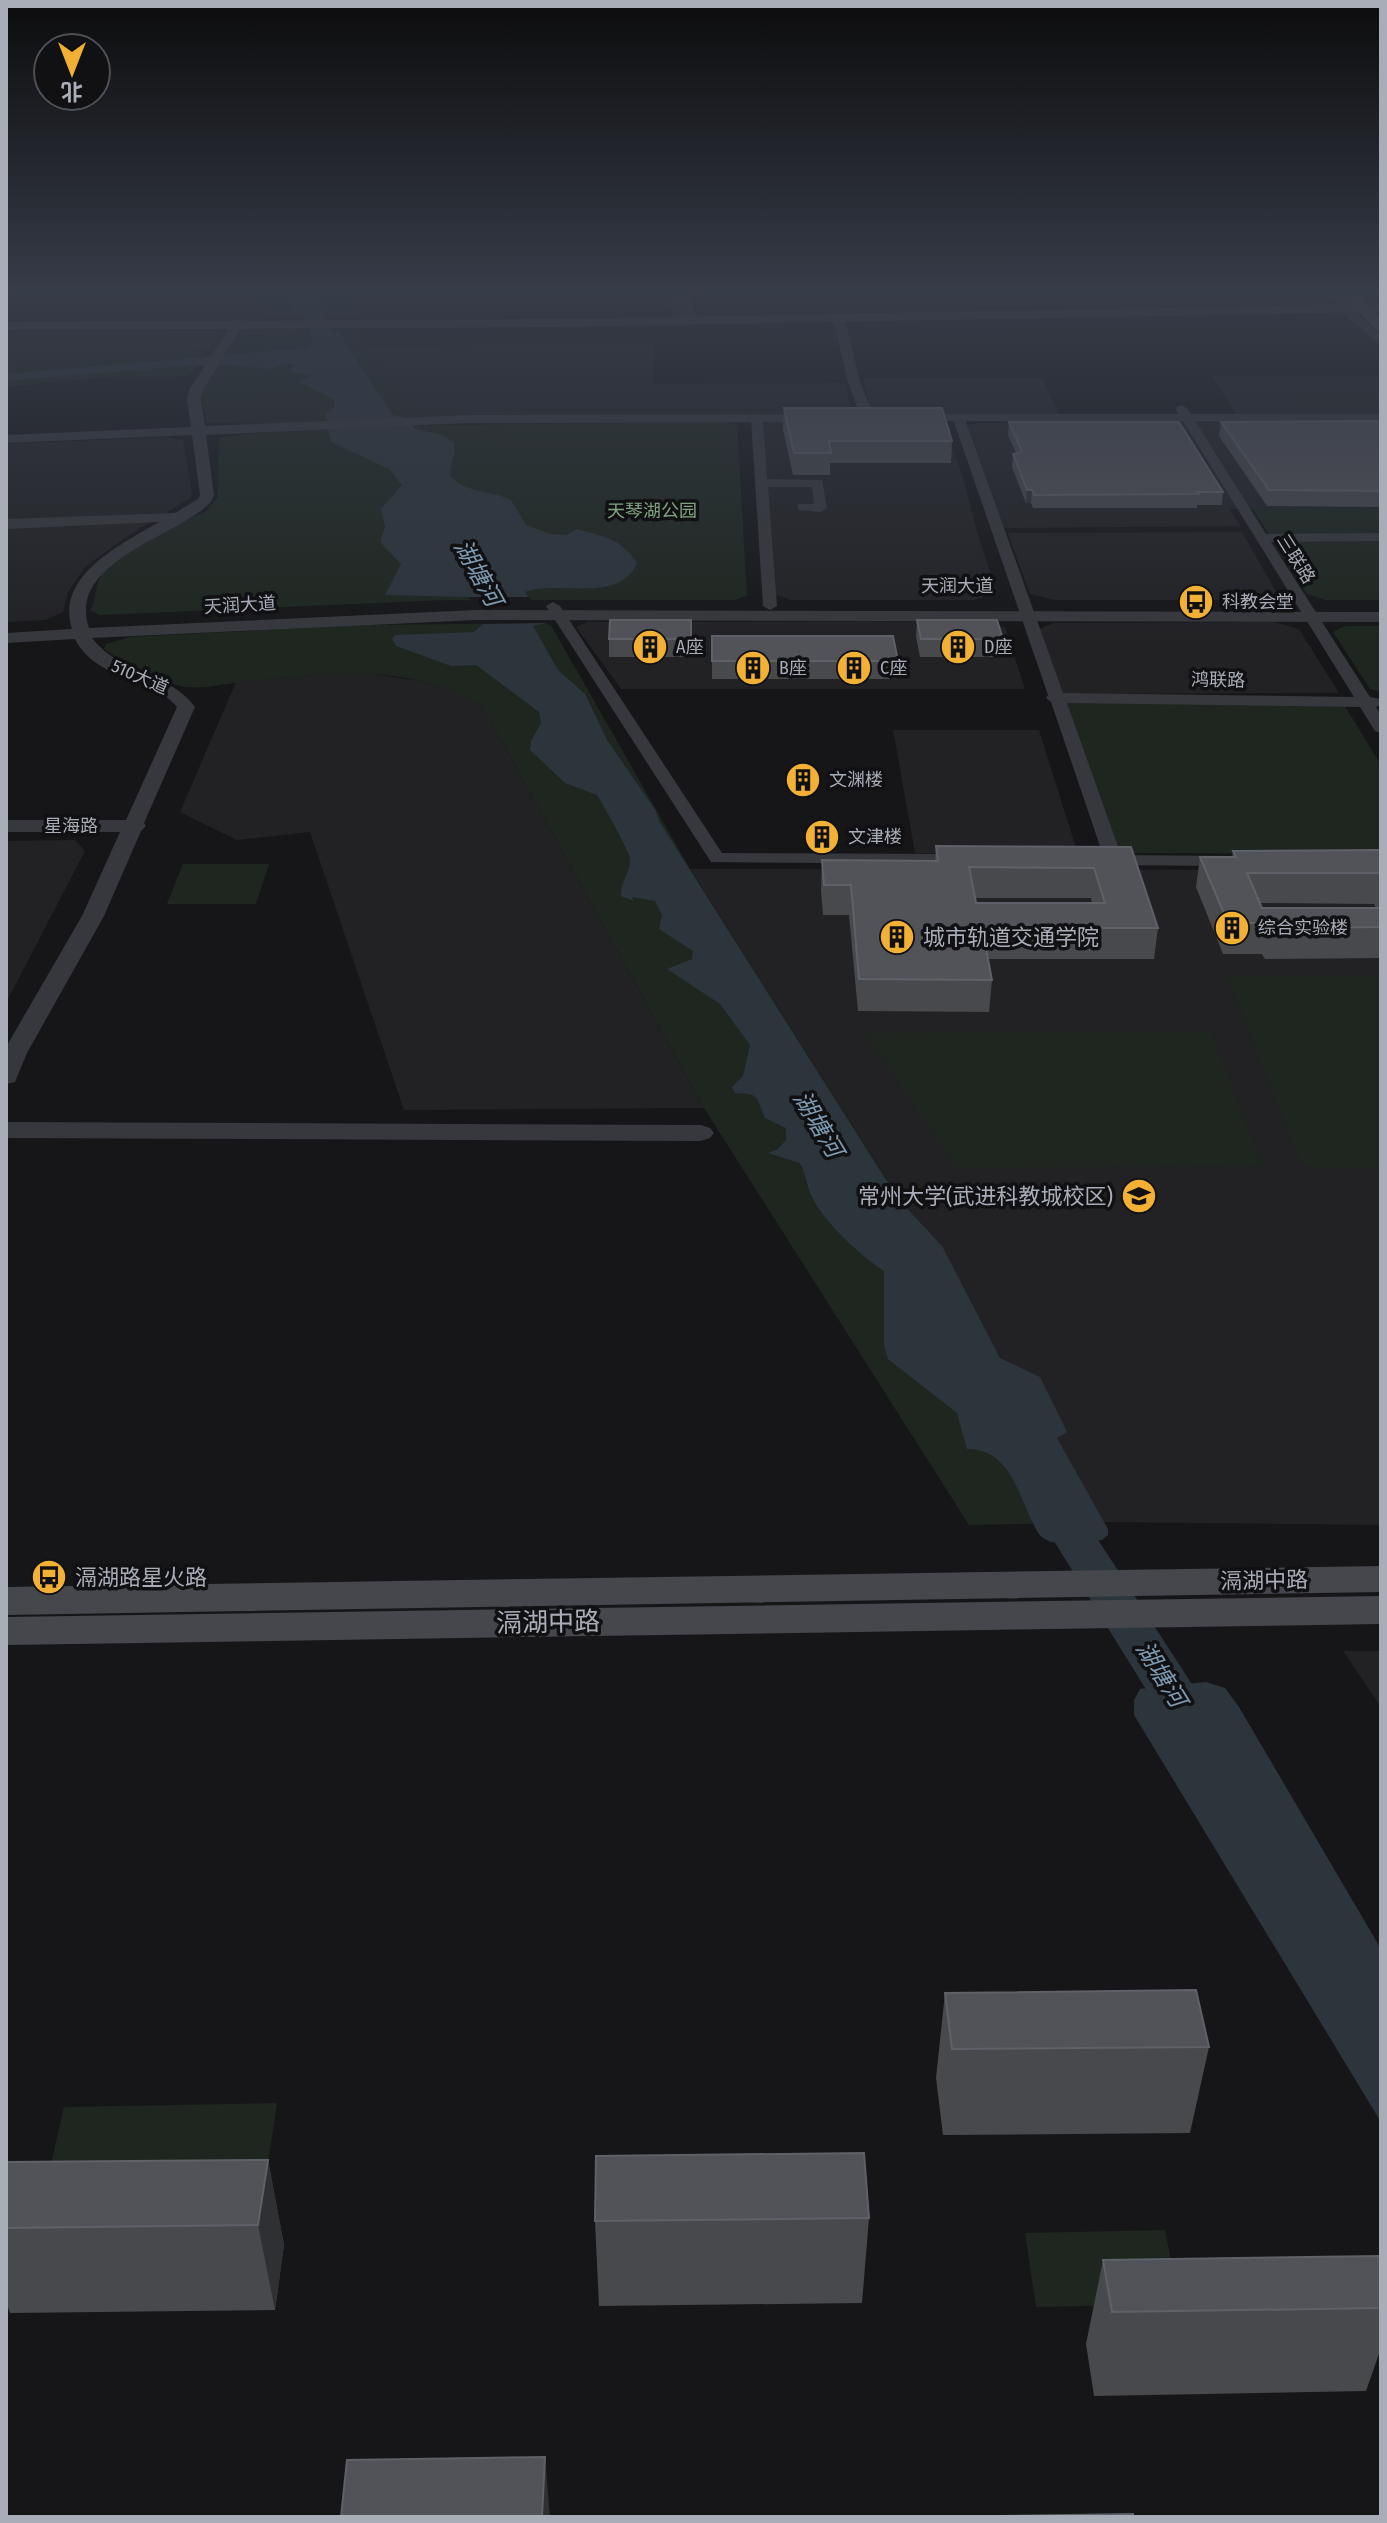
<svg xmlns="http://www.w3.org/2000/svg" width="1387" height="2523" viewBox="0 0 1387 2523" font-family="'Fira Sans Condensed','Noto Sans SC',sans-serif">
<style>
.built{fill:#222225}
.green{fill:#1e261f}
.water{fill:#2c353c}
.pier{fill:#161618}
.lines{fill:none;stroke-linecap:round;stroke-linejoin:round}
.river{fill:#2c353c;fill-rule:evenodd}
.minor{fill:#37383d;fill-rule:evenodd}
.tertiary{fill:#37383d;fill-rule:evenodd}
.secondary{fill:#45474d;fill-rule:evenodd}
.primary{fill:#53555c;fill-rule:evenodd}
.wall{fill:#47494d;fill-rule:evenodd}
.shaded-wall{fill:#2f3033}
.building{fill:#525359;stroke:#5f6168;stroke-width:2;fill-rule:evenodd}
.labels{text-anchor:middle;stroke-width:7;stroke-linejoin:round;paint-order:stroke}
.far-park-label{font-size:18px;fill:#7fa381;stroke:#111113}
.far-street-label{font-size:18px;fill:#a8adb8;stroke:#111113}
.far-poi-label{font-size:18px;fill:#a8adb8;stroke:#111113;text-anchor:start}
.poi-label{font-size:22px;fill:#a8adb8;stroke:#111113;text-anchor:start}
.street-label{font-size:22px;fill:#a8adb8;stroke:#111113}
.water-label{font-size:24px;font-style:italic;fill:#7f9bb3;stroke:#111113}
.near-street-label{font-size:26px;fill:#a8adb8;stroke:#111113}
</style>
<rect width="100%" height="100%" fill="#161618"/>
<path class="built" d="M210 331 222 333 208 349 6 368V333Z
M648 342 655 343 653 384 845 383 851 413 415 417 366 347Z
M1212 376H1381V416H1237Z
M864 378H1043L1059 416 882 415 871 413Z
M771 421 945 428 964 480 977 532 997 593 974 600H791L776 595 761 425Z
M1380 422 1381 509H1230L1240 526 1004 528 968 426 978 423Z
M167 437 183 440 192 494 189 499 126 537 85 567 68 592 63 612 45 620 6 622V444Z
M1242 532 1278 595 1266 600H1055L1030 594 1008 533Z
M980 621 1005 627 1025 689H621L576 627 587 622Z
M1273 622 1299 629 1339 693 1060 694 1039 629 1054 623Z
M353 671 421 681 458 692 483 707 704 1108 404 1110 310 832 237 840 180 812 236 682Z
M893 730H1039L1078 854 915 853Z
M75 840 85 851 6 1003V841Z
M690 869 1381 870V1525L1105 1522Z
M1343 1651H1381V1707Z"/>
<path class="green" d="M252 293H344L360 315H266Z
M352 329 415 417 273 424 206 423 202 398 204 389 242 330Z
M208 349 189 376 108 377 6 387V368Z
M1289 391H1366L1376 402H1298Z
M728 422 737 426 747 595 735 600H447L100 615 90 610C97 599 94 586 102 574 125 543 173 528 206 511L218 497 219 438 268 432 446 425Z
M1253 509H1381V600H1326L1307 594Z
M545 623 552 627 690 869 1105 1522 969 1525 704 1108 483 707C408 661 332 673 249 681 229 683 207 689 187 687 169 686 119 661 104 649L106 644 130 637 363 625Z
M1345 626H1381V692L1370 689 1333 632Z
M1063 703H1343L1381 765V854L1118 853Z
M183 864H269L256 904H167Z
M1227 975H1381V1169H1313L1300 1161Z
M1210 1031 1263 1166 957 1168 864 1033Z
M277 2103 264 2190 44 2194 64 2107Z
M1165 2230 1180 2304 1036 2307 1025 2233Z"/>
<path class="water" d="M284 293H317L328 308 322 314 331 331 338 332 393 415 407 418 415 429 442 435 454 442C456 453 450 465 450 476 467 494 491 490 511 500L526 525 551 534 566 535 577 529C603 536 622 539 637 563 619 605 558 579 525 592L545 623 533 626 558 670 585 694 607 740 656 811 659 821 898 1199 942 1246 1000 1358 1040 1377 1067 1432 1057 1438 1108 1529V1535L1102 1540C1086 1541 1059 1548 1045 1539 1037 1535 1035 1526 1031 1519 1016 1487 1007 1449 967 1449L957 1413 888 1359 884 1345V1271C861 1256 826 1224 813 1199 807 1188 806 1174 800 1163L768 1153 778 1149 786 1140V1128L765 1118C756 1097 761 1094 735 1093L732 1087 743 1076 750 1045 720 1004 667 969 692 959 693 951 659 929 662 915 655 901 632 897 634 901 621 896C620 883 630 873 630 859 630 852 602 803 597 795L565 783 530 750 531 741 541 723 539 712 476 665 451 666 396 646 392 639 395 635 474 632 483 624 468 597 385 595 401 564 380 542 385 527 381 509 402 485 389 469 331 442 325 415 334 407V400L299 382 312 376 288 370 297 365 285 363 270 369 229 365 186 366 6 381V374L307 348 314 342 308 334 310 331 304 315 293 313 295 311Z
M1206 1682 1225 1688 1239 1707 1381 1949V2122L1134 1715V1700L1140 1689Z"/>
<path class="pier" d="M468 597H529L545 623 483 624Z"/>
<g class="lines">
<path class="river" d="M1050 1484 1065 1489 1212 1715 1219 1728 1212 1741 1195 1746 1178 1741 1028 1499 1035 1489Z"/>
<path class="minor" d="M1181 405 1187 408 1266 534 1381 533V541L1271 542 1370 697 1381 699V705L1376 707 1381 715V733L1375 731 1360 707 1067 703 1121 855 1231 856 1240 861 1231 866 1103 865 1094 860 1103 855 1051 702 1046 698 1048 695 953 419 959 416 965 419 1063 693 1354 697 1175 408Z
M757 416 763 419 767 479 822 480 827 508 821 512 798 510V504H814L812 487H768L777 606 770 610 763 606 751 419Z
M553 602 560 606 722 853 967 854 976 859 967 864 711 862 546 606Z"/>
<path class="tertiary" d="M668 293H678L685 316 679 293H690L696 318 685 325 674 318Z
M1329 293H1340L1355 312 1381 335V345L1346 316Z
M1371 293H1381V299Z
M839 314 845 318 860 382 875 418 873 421 861 418 848 382 833 318Z
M239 318 245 322 203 390 201 399 205 426 470 415 820 414 827 418 820 422 470 423 206 435 214 495 211 502C178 537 66 561 89 628L476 610 1381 612V622L476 620 92 638C119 674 170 672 195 707L144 823 146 826 141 831 104 916 27 1053 15 1082 6 1084V1047L82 916 120 832H6V820H126L177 707C152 675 97 682 75 639L6 643V633L72 629C55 575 122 544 159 522L6 529V519L175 513 198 499 200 495 192 435 6 443V435L191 427 187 399 189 390 235 319Z
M906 414H1381V422L901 421 899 418Z
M6 1122 701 1125 710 1128 714 1133 710 1138 701 1141 6 1138Z"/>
<path class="secondary" d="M1381 304V312L558 327 6 330V322L558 319Z
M1381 1566V1592L6 1615V1587Z
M1381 1596V1624L6 1645V1617Z"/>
<path class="primary" d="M1341 293H1356L1381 318V332L1376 330Z"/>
</g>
<path class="wall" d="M784 408 952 441 951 463H830V475H793L783 429Z
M1381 421V507L1267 506 1219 436 1221 422Z
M1009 422 1223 492 1222 505H1197V508H1033L1031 503H1026L1012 467 1013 454 1016 453 1008 435Z
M691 620V657H609V639Z
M917 620 1003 639 1001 657H920L916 637Z
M712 636 898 661 897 679H712Z
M936 846 1131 847 1158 928 1154 959H988L992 980 989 1012 858 1011 849 915H823L821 890 822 860H935ZM975 898H1091L1092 903H976Z
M1381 850V958L1265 959 1262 954H1223L1196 887 1200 857H1232L1233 851ZM1260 903 1374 904 1376 908H1262Z
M945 1993 1209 2047 1190 2133 943 2135 936 2078Z
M268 2160 284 2245 275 2310 10 2313 6 2302V2162Z
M869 2218 862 2303 599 2306 595 2221Z
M1381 2259V2348L1366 2391 1094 2396 1086 2344 1103 2260Z"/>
<path class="shaded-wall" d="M1027 490H1032L1031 503H1026Z
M268 2160 284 2245 275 2310 258 2225Z
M545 2457 550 2517H542Z"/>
<path class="building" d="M784 408H942L952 441H829L831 453H794Z
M1381 421V491L1269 490 1221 422Z
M1009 422H1179L1223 492H1197L1199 494 1034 495 1032 490H1027L1013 454 1022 452Z
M610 620H691V639H609Z
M917 620H997L1003 639H921Z
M712 636H893L898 661H712Z
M936 846 1131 847 1158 928H982L992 980 859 979 851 885H824L822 860 938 861ZM969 867 1094 868 1105 903H976Z
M1381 850V875L1380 873H1247L1262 908H1381V927L1270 928 1268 923H1228L1200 857H1236L1233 851Z
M1196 1990 1209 2047 952 2049 945 1993Z
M864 2153 869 2218 595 2221 596 2156Z
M268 2160 258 2225 6 2228V2162Z
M1380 2256 1381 2308 1112 2312 1103 2260Z
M545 2457 542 2517H341L347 2460Z
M1133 2514V2517H929Z"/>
<linearGradient id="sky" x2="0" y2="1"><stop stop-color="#0c0c0d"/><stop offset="0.45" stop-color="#363c48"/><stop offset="1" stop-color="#363c48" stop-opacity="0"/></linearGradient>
<rect width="1387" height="646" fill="url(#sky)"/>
<defs>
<g id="bus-disc" transform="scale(1.8)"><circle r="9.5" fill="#f2b134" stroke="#111113"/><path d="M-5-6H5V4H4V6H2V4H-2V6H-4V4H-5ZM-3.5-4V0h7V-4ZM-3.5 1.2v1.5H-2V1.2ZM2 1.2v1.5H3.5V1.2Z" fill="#111"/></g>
<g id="building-disc" transform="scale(1.8)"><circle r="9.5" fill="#f2b134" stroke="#111113"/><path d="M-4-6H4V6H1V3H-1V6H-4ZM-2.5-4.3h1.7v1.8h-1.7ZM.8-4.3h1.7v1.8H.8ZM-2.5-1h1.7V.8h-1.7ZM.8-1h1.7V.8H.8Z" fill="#111"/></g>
<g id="university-disc" transform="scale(1.8)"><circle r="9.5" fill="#f2b134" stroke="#111113"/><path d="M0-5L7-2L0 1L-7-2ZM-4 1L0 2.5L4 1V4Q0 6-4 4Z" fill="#111"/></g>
</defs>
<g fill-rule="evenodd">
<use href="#bus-disc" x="1196" y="602"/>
<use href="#building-disc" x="650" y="647"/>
<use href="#building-disc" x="958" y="647"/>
<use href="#building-disc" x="753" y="668"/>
<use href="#building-disc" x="854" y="668"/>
<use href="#building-disc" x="803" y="780"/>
<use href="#building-disc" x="822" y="837"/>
<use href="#building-disc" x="1232" y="928"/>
<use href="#building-disc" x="897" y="937"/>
<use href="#university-disc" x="1139" y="1196"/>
<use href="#bus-disc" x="49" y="1577"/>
</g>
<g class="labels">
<g class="far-park-label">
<text x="652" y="517">天琴湖公园</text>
</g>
<g class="far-street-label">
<text transform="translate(1296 559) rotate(58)" y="6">三联路</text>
<text x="957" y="592">天润大道</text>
<text transform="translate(240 605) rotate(-3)" y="6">天润大道</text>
<text transform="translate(140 677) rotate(24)" y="6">510大道</text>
<text transform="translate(1218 680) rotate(1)" y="6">鸿联路</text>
<text x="71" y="832">星海路</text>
</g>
<g class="far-poi-label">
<text x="1222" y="608">科教会堂</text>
<text x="676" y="653">A座</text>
<text x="984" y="653">D座</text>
<text x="779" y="674">B座</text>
<text x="880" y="674">C座</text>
<text x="829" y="786">文渊楼</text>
<text x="848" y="843">文津楼</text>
<text x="1258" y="934">综合实验楼</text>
</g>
<g class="poi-label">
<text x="923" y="945">城市轨道交通学院</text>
<text x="1113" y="1204" text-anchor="end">常州大学(武进科教城校区)</text>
<text x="75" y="1585">滆湖路星火路</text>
</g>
<g class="street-label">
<text transform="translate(1264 1580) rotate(-1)" y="8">滆湖中路</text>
</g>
<g class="water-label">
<text transform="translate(478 573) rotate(61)" y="8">湖塘河</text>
<text transform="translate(818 1124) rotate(59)" y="8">湖塘河</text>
<text transform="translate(1161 1674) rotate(58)" y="8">湖塘河</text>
</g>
<g class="near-street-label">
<text transform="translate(548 1622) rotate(-1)" y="9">滆湖中路</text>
</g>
</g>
<rect width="1387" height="2523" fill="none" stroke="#a8adb8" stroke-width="16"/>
<g transform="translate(72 72) rotate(180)"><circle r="38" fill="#111113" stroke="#4d4f55" stroke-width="2"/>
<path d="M0-6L14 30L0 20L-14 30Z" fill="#f2b134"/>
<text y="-12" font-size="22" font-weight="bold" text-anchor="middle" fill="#a8adb8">北</text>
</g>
</svg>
